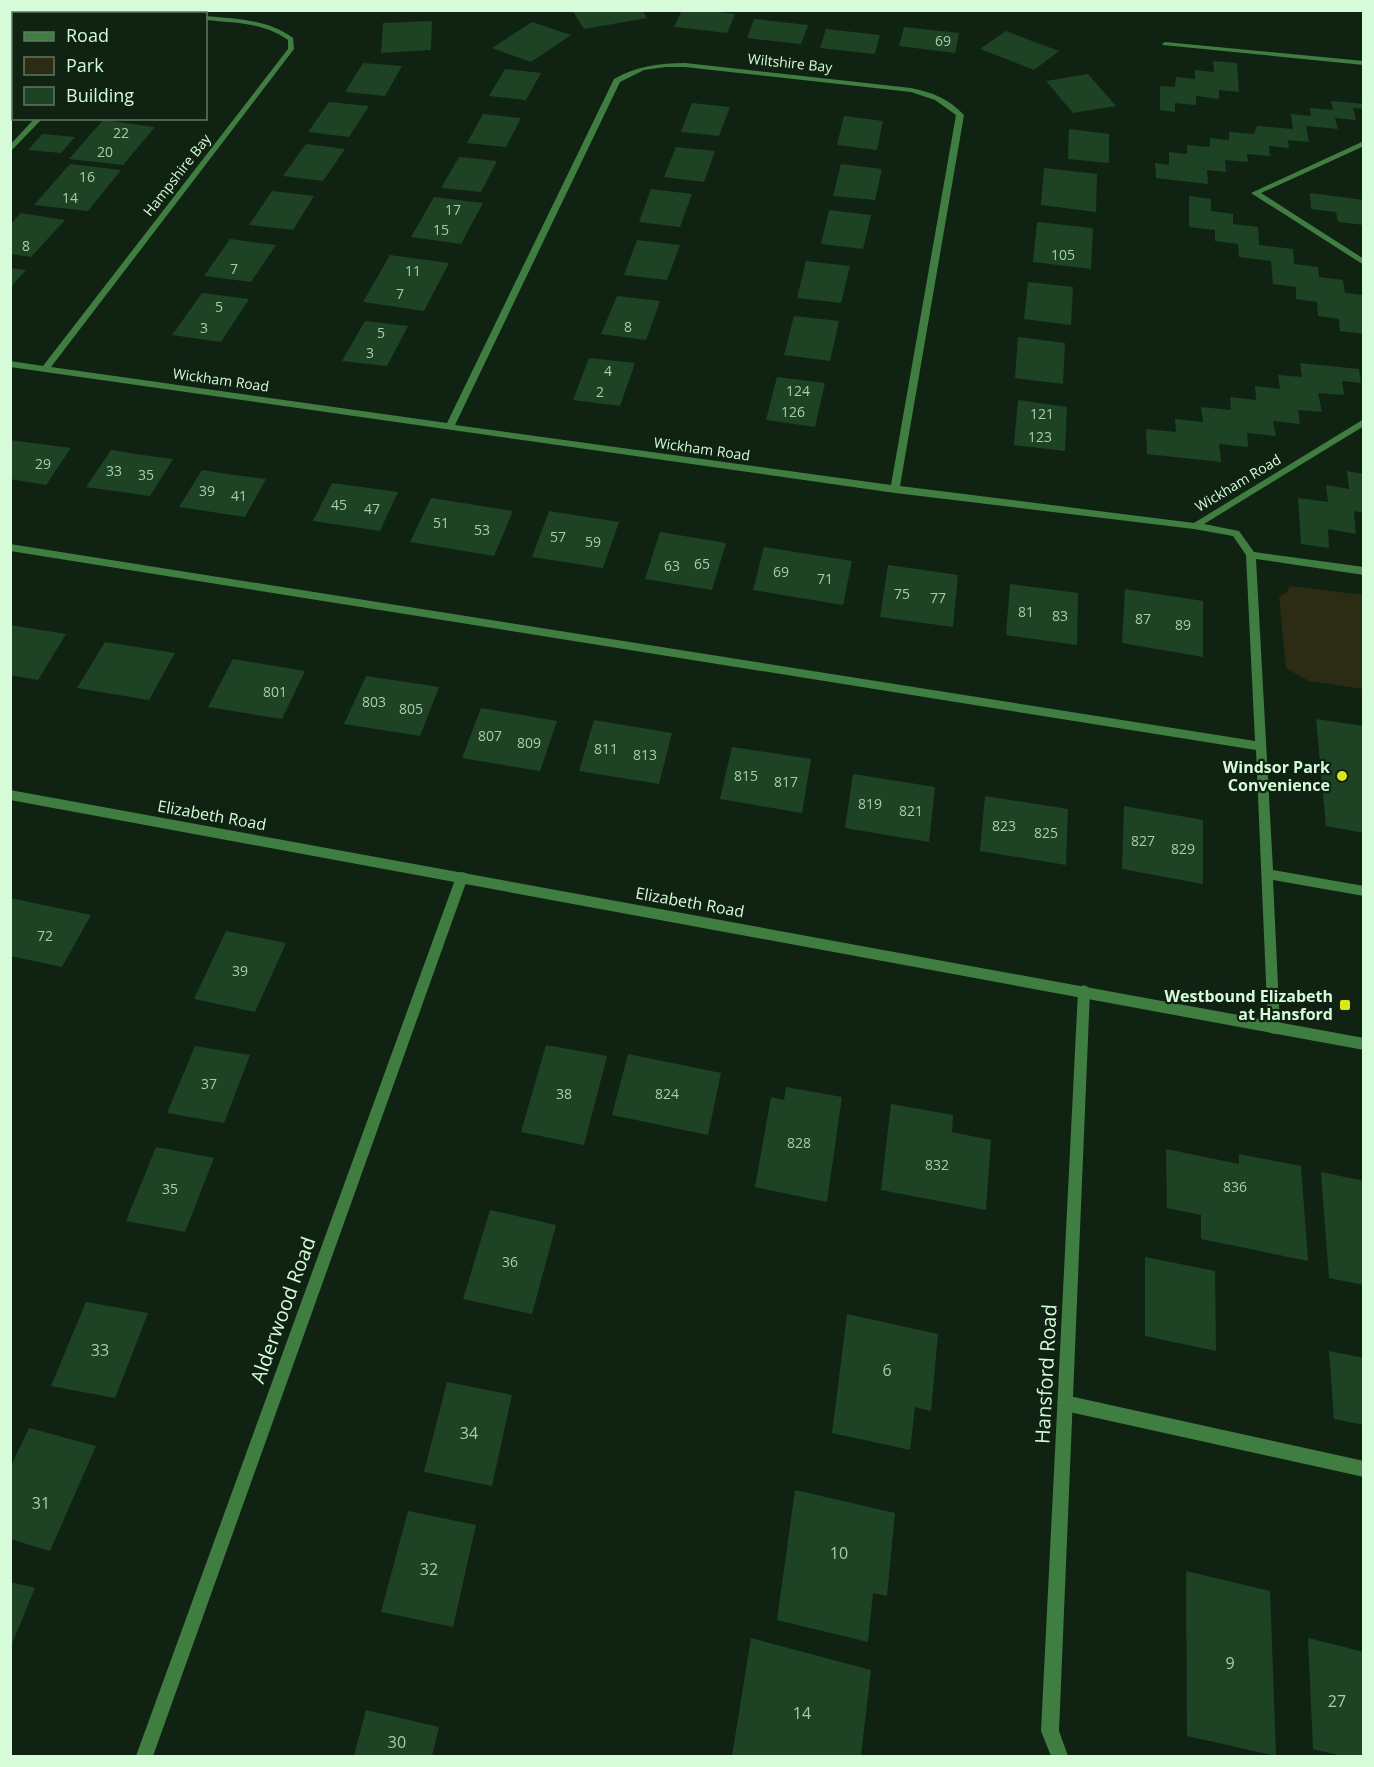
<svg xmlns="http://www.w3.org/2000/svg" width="1374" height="1767" viewBox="0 0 1374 1767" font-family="'Open Sans',sans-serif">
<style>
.green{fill:#2c2b14}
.building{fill:#1e4224}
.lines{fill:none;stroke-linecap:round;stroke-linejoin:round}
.service{fill:#3f7d40;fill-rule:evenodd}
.minor{fill:#3f7d40;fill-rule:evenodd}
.tertiary{fill:#3f7d40;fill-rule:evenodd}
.poi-dot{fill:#d8e814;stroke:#102313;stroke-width:2}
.labels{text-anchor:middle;stroke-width:4.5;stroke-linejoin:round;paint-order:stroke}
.number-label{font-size:14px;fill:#a7cdac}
.far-street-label{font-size:14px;fill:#d5fbd9;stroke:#102313}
.poi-label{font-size:16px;font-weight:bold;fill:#d5fbd9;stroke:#102313;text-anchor:end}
.street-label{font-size:16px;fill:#d5fbd9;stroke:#102313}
.near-number-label{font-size:16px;fill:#a7cdac}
.near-street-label{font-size:20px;fill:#d5fbd9;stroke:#102313}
</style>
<rect width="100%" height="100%" fill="#102313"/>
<path class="green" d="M1290 586 1363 595V689L1309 681 1286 668 1279 596 1286 593Z"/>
<path class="building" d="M572 10H642L647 18 584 29Z
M682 10H702L735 14 727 33 674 27Z
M754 19 808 25 801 44 747 38Z
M432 21 431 50 381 53 383 23Z
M532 22 571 35 531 62 492 48Z
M904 27 959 33 955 53 899 46Z
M826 29 880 35 875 54 820 48Z
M1006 31 1032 41 1059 51 1034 70 980 49Z
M1213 61 1237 63 1239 92 1219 90V99L1196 96V105L1175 103V112L1160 110V86L1175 87 1176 77 1195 79V70L1214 72Z
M363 63 402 66 385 96 345 92Z
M505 69 541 73 526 100 489 96Z
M1088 74 1116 106 1073 113 1046 81Z
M1331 101 1364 104V109L1353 108 1356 120 1335 118 1338 129 1306 126 1309 142 1288 140 1289 148 1269 146 1270 156 1247 154 1248 162 1225 160 1226 172 1207 170 1208 184 1156 178 1155 163 1169 165V152L1187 154V145L1210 147V138L1229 140V132L1254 134 1257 126 1293 129 1291 114 1311 116 1310 108 1333 110Z
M329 102 369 106 349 137 308 132Z
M692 103 730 107 719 136 681 132Z
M483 114 521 118 506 147 467 143Z
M844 116 883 121 877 150 837 145Z
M103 120 155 127 123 165 69 159Z
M1069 129 1109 134V163L1068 159Z
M42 134 75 137 61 153 28 150Z
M306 144 345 149 323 181 283 176Z
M676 147 715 151 704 182 664 177Z
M459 157 497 161 481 192 441 188Z
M70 164 121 170 88 211 34 205Z
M841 164 882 169 875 200 833 196Z
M1044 168 1097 174 1096 212 1041 205Z
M651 189 692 194 680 227 639 222Z
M272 191 314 196 293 230 249 225Z
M1310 193 1364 200V225L1338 222 1336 212 1311 209Z
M1189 196 1211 199V211L1233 214V224L1258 227 1259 245 1293 249 1294 264 1318 267 1319 277 1343 280 1345 293 1364 295V334L1340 331 1339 319 1318 316 1317 302 1296 299V287L1273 284 1271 261 1239 257 1238 244 1215 241V230L1189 227Z
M434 197 483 203 461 244 411 237Z
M829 210 871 215 863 249 821 244Z
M21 213 65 220 31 257 10 254V225Z
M1037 222 1093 228 1091 269 1033 262Z
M230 239 276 245 251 282 204 276Z
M637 240 680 245 667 280 624 275Z
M390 255 449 263 424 311 363 302Z
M806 261 850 266 841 303 797 298Z
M10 268 26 270 10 288Z
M1028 282 1073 287 1071 325 1024 319Z
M202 293 249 299 221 342 172 335Z
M617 296 660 301 646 340 601 334Z
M794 316 839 321 830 361 784 355Z
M365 321 408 326 387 366 342 361Z
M1018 337 1065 343 1063 384 1015 378Z
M589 358 635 363 620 406 573 400Z
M1300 363 1359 369 1361 383 1342 381 1344 395 1318 393 1322 412 1298 410 1300 424 1273 421 1276 436 1247 433 1248 447 1219 444 1221 462 1147 454 1146 429 1176 432 1175 419 1203 422 1201 407 1231 410 1230 397 1256 400 1255 386 1280 389 1278 375 1302 377Z
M777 377 825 383 815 427 766 420Z
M1018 400 1067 407 1065 451 1014 445Z
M10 440 40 444 71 448 46 485 10 479Z
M111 450 142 455 173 459 150 496 86 487Z
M202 470 234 475 266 479 245 517 179 507Z
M1347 471 1364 474V513L1354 511 1356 534 1328 529 1329 548 1301 544 1298 498 1328 502 1326 485 1349 489Z
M332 483 398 492 380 531 313 521Z
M431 498 513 511 494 556 410 542Z
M549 511 619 522 603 568 532 557Z
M660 532 726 543 712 590 645 579Z
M764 547 852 561 843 605 753 590Z
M888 565 958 575 953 627 880 617Z
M1010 584 1078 593 1077 645 1006 635Z
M1125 589 1203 601V657L1122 643Z
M10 625 66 634 38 680 10 675Z
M105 642 175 653 149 700 77 688Z
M233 659 305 671 282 719 208 707Z
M366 676 439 687 420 736 344 724Z
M481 708 557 721 540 771 462 758Z
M1316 719 1364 726V833L1326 826Z
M594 720 672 733 659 784 579 771Z
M732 747 811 759 802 813 720 799Z
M853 774 935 787 929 842 845 828Z
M985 796 1068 809 1066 865 980 851Z
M1124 806 1203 820V884L1122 869Z
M10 898 91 915 62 967 10 956Z
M226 931 286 943 255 1012 194 999Z
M546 1045 607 1056 584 1145 521 1132Z
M195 1046 250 1055 224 1123 167 1113Z
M628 1054 721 1073 708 1135 612 1115Z
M786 1087 842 1097 827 1202 755 1187 771 1097 784 1100Z
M891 1104 953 1115 952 1132 991 1140 986 1210 881 1190Z
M156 1147 214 1158 185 1232 126 1221Z
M1166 1149 1239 1164V1154L1301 1166 1308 1261 1201 1239V1215L1167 1208Z
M1321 1172 1364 1181V1285L1329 1278Z
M490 1210 556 1225 532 1314 463 1299Z
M1145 1257 1215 1271 1216 1351 1145 1336Z
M86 1302 148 1313 115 1398 51 1386Z
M847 1314 938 1334 931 1411 915 1407 910 1450 832 1433Z
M1329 1351 1364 1358V1425L1334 1419Z
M447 1382 512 1395 492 1486 424 1472Z
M29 1428 96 1446 50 1551 10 1539V1468Z
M795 1490 895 1513 887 1596 873 1593 868 1642 777 1620Z
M408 1511 476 1525 453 1627 381 1612Z
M1186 1571 1270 1591 1276 1756 1187 1736Z
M10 1582 35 1588 11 1646H10Z
M751 1638 871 1670 861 1756H732Z
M1308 1638 1364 1652V1756H1342L1313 1749Z
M366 1710 439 1727 432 1756H354Z"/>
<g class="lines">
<path class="service" d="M1165 42 1364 61V65L1163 45 1162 44Z
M35 118H43L10 152V145Z
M1364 141V146L1261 193 1364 259V265L1251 193Z
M1364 419V426L1204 524 1239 531 1254 552 1364 567V575L1256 559 1273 870 1364 886V896L1273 880 1280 1028 1279 1032 1274 1034 1269 1032 1268 1028 1256 750 10 551V544L1255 741 1246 555 1233 536 1194 529 1189 526Z
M1065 1395 1364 1461V1477L1065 1411 1060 1408 1057 1403 1060 1398Z"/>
<path class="minor" d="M134 10H155L168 14H147Z
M206 16C237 19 267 19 293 38L294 49 51 367 447 423 614 79C637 66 659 63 685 63L911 88C932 92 949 99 964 115L900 486 1194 523 1199 526 1194 529 895 493 10 367V361L43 366 288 49V40C263 22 235 23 206 20ZM666 67H685L911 92 935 100 956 115 891 485 455 425 620 82 644 70Z
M462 872 466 873 468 877 153 1756H136L456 877 458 873Z
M1084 985 1088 987 1090 991 1059 1731 1068 1756H1051L1041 1731 1078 991 1080 987Z"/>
<path class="tertiary" d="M10 790 1364 1038V1050L10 800Z"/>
</g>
<g class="poi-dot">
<circle cx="1342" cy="776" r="6"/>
<rect x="1339" y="999" width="12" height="12" rx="3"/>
</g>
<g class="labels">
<g class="number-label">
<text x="943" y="46">69</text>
<text x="121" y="138">22</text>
<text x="105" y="157">20</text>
<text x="87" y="182">16</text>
<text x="70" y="203">14</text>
<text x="453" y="215">17</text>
<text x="441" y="235">15</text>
<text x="26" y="251">8</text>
<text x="1063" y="260">105</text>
<text x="234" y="274">7</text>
<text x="413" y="276">11</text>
<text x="400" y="299">7</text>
<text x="219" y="312">5</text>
<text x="628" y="332">8</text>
<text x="204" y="333">3</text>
<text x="381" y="338">5</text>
<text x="370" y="358">3</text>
<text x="608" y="376">4</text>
<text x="798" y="396">124</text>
<text x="600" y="397">2</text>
<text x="793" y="417">126</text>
<text x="1042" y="419">121</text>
<text x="1040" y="442">123</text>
<text x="43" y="469">29</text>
<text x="114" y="476">33</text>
<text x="146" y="480">35</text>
<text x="207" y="496">39</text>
<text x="239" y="501">41</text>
<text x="339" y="510">45</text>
<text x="372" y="514">47</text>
<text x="441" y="528">51</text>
<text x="482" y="535">53</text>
<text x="558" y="542">57</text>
<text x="593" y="547">59</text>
<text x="702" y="569">65</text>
<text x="672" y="571">63</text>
<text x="781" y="577">69</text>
<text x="825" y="584">71</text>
<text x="902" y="599">75</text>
<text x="938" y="603">77</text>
<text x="1026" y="617">81</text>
<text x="1060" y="621">83</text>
<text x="1143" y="624">87</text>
<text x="1183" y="630">89</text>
<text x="275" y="697">801</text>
<text x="374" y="707">803</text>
<text x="411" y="714">805</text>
<text x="490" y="741">807</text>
<text x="529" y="748">809</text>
<text x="606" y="754">811</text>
<text x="645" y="760">813</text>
<text x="746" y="781">815</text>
<text x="786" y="787">817</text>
<text x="870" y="809">819</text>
<text x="911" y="816">821</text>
<text x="1004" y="831">823</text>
<text x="1046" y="838">825</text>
<text x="1143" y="846">827</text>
<text x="1183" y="854">829</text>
<text x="45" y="941">72</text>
<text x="240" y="976">39</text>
<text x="209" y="1089">37</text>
<text x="564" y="1099">38</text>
<text x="667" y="1099">824</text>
<text x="799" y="1148">828</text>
<text x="937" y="1170">832</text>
<text x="1235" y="1192">836</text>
<text x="170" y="1194">35</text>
<text x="510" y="1267">36</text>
</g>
<g class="far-street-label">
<text transform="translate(790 63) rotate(6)" y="5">Wiltshire Bay</text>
<text transform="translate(177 175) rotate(-52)" y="5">Hampshire Bay</text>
<text transform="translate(221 380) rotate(8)" y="5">Wickham Road</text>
<text transform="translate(702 449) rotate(8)" y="5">Wickham Road</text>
<text transform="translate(1238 483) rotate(-31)" y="5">Wickham Road</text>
</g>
<g class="poi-label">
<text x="1330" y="773">Windsor Park<tspan x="1330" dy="18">Convenience</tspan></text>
<text x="1333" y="1002">Westbound Elizabeth<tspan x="1333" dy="18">at Hansford</tspan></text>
</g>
<g class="street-label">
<text transform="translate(212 815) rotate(10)" y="6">Elizabeth Road</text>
<text transform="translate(690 902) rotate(10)" y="6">Elizabeth Road</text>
</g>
<g class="near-number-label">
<text x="100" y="1356">33</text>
<text x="887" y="1376">6</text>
<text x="469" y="1439">34</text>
<text x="41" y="1509">31</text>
<text x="839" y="1559">10</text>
<text x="429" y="1575">32</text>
<text x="1230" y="1669">9</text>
<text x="1337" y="1707">27</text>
<text x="802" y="1719">14</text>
<text x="397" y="1748">30</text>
</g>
<g class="near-street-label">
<text transform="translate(283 1310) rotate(-70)" y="7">Alderwood Road</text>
<text transform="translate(1046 1374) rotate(-87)" y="7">Hansford Road</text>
</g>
</g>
<rect width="1374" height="1767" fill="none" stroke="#d5fbd9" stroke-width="24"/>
<rect x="12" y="12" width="195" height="108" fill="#102313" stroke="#5f7962" stroke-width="1.5"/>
<rect x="24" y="32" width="30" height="9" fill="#3f7d40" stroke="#5f7962" stroke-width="1.5"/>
<text x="66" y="42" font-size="18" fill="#d5fbd9">Road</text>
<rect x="24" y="57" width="30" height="18" fill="#2c2b14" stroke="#5f7962" stroke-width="1.5"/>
<text x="66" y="72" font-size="18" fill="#d5fbd9">Park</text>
<rect x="24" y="87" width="30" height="18" fill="#1e4224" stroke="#5f7962" stroke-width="1.5"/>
<text x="66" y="102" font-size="18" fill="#d5fbd9">Building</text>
</svg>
